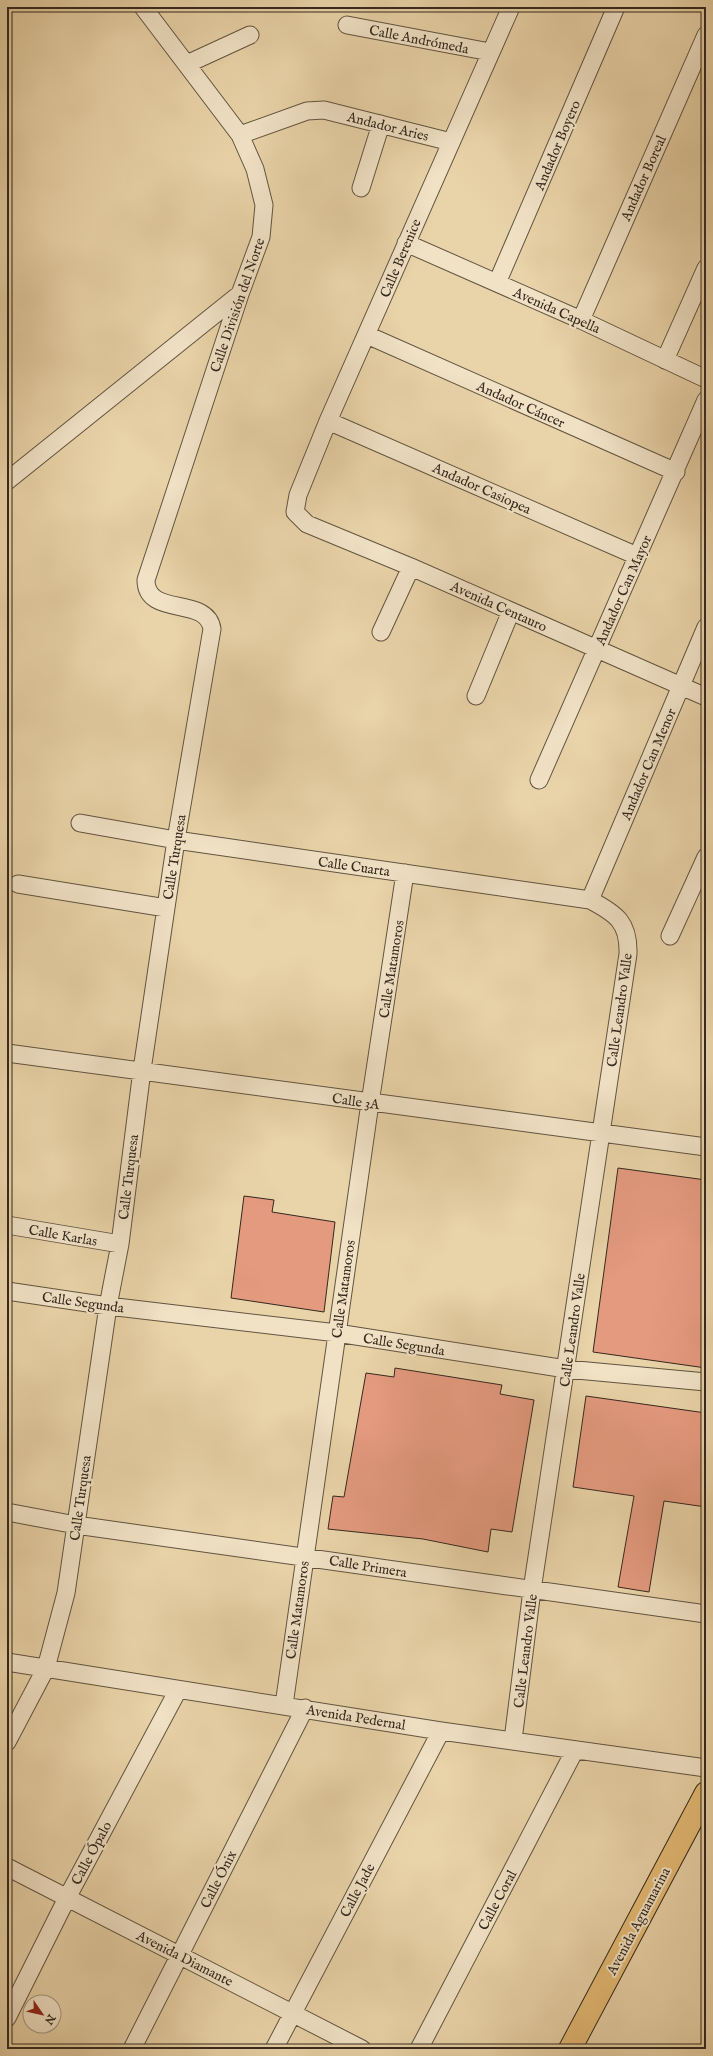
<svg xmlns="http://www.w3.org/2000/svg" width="713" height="2056" viewBox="0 0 713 2056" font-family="'IM FELL English',serif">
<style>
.building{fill:#e49a7f;stroke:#34291e}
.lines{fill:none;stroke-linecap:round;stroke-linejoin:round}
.minor-casing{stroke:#615440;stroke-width:19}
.primary-casing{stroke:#34291e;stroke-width:24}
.minor{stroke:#f1e2c6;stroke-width:17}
.primary{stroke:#e4ba74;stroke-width:22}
.labels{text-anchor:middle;stroke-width:4;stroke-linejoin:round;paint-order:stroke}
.street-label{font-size:14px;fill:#34291e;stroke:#f1e2c6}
</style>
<rect width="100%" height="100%" fill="#e9d3a8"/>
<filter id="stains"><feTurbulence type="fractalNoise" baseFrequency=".005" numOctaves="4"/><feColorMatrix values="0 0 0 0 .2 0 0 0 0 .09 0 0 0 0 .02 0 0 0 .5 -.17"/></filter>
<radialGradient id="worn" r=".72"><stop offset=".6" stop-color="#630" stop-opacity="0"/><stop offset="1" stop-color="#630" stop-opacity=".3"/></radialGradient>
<path class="building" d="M618 1168 706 1180V1368L593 1352Z
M244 1196 274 1200 272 1212 335 1222 324 1312 231 1298Z
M395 1368 502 1385 500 1394 534 1400 512 1532 491 1529 488 1552 423 1539 328 1529 333 1496 344 1497 366 1373 394 1377Z
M586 1396 706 1413V1507L664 1501 649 1592 618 1587 634 1496 573 1487Z"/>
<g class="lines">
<g class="minor-casing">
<path id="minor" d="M511 7 328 421 298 495 295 512 307 524 411 567 706 697
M347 25 490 52
M187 64 250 35
M240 135 307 111 324 110 451 142
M361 188 381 124
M406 243 581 320 706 379
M497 283 616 7
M581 320 706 35
M367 335 676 472
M665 360 706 268
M328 421 637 556
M7 481 240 294
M381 632 411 567
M476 696 511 611
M539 780 706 400
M80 823 176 840 590 900C617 914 629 923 628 954L532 1590 513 1740
M18 884 166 908
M590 900 706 627
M670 936 706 857
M7 1053 706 1147
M7 1225 120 1244
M7 1291 108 1306 337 1333 566 1369 706 1382
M7 1512 76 1525 706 1614
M7 1662 441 1731 706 1768
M284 1705 370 1103 405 873
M7 1742 46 1668 66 1593 108 1306 120 1244 142 1070 176 840 212 629C207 595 146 618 146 580L240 294 261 237 264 205 255 169 240 135 143 7
M7 1867 362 2049
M7 2018 67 1898 178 1690
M132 2049 305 1708
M274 2049 441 1731
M419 2049 575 1750"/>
</g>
<g class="primary-casing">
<path id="primary" d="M570 2049 706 1793"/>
</g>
<use href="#minor" class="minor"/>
<use href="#primary" class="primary"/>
</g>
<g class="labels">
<g class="street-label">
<text transform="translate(419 39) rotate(11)" y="5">Calle Andrómeda</text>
<text transform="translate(388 126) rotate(14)" y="5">Andador Aries</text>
<text transform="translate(557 145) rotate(-67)" y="5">Andador Boyero</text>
<text transform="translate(643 178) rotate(-66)" y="5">Andador Boreal</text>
<text transform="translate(400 258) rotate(-67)" y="5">Calle Berenice</text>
<text transform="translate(237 305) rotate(-71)" y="5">Calle División del Norte</text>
<text transform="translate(557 310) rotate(24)" y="5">Avenida Capella</text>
<text transform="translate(521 404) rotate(24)" y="5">Andador Cáncer</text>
<text transform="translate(482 488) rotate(24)" y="5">Andador Casiopea</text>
<text transform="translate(623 590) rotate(-66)" y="5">Andador Can Mayor</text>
<text transform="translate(499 606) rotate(24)" y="5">Avenida Centauro</text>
<text transform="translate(648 764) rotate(-67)" y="5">Andador Can Menor</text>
<text transform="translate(174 857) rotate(-81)" y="5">Calle Turquesa</text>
<text transform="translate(354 866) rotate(8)" y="5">Calle Cuarta</text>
<text transform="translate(391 969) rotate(-81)" y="5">Calle Matamoros</text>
<text transform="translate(619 1010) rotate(-82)" y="5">Calle Leandro Valle</text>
<text transform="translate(356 1101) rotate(8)" y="5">Calle 3A</text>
<text transform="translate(128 1177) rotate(-83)" y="5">Calle Turquesa</text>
<text transform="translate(63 1235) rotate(10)" y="5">Calle Karlas</text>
<text transform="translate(343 1289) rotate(-82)" y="5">Calle Matamoros</text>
<text transform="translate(83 1302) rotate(8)" y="5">Calle Segunda</text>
<text transform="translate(572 1330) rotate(-82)" y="5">Calle Leandro Valle</text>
<text transform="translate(404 1344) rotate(9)" y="5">Calle Segunda</text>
<text transform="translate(80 1498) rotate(-82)" y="5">Calle Turquesa</text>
<text transform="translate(368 1566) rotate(9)" y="5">Calle Primera</text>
<text transform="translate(297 1610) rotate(-82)" y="5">Calle Matamoros</text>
<text transform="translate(525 1651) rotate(-83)" y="5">Calle Leandro Valle</text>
<text transform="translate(356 1717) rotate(9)" y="5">Avenida Pedernal</text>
<text transform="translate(91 1853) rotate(-62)" y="5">Calle Ópalo</text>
<text transform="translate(218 1879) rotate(-63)" y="5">Calle Ónix</text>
<text transform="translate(357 1890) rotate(-62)" y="5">Calle Jade</text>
<text transform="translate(497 1900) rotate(-62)" y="5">Calle Coral</text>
<text transform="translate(638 1921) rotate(-62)" y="5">Avenida Aguamarina</text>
<text transform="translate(185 1958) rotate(27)" y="5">Avenida Diamante</text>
</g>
</g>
<rect width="713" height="2056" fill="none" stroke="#e9d3a8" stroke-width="24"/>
<rect x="8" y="8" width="697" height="2040" fill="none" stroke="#34291e" stroke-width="2"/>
<rect x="12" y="12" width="689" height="2032" fill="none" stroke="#34291e"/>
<g transform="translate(42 2014) rotate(124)"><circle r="19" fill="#f1e2c6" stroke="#a59883"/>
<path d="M0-3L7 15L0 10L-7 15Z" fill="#8f2418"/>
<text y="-6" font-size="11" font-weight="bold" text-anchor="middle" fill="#34291e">N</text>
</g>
<rect width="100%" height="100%" filter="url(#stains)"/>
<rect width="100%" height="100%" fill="url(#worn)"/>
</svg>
